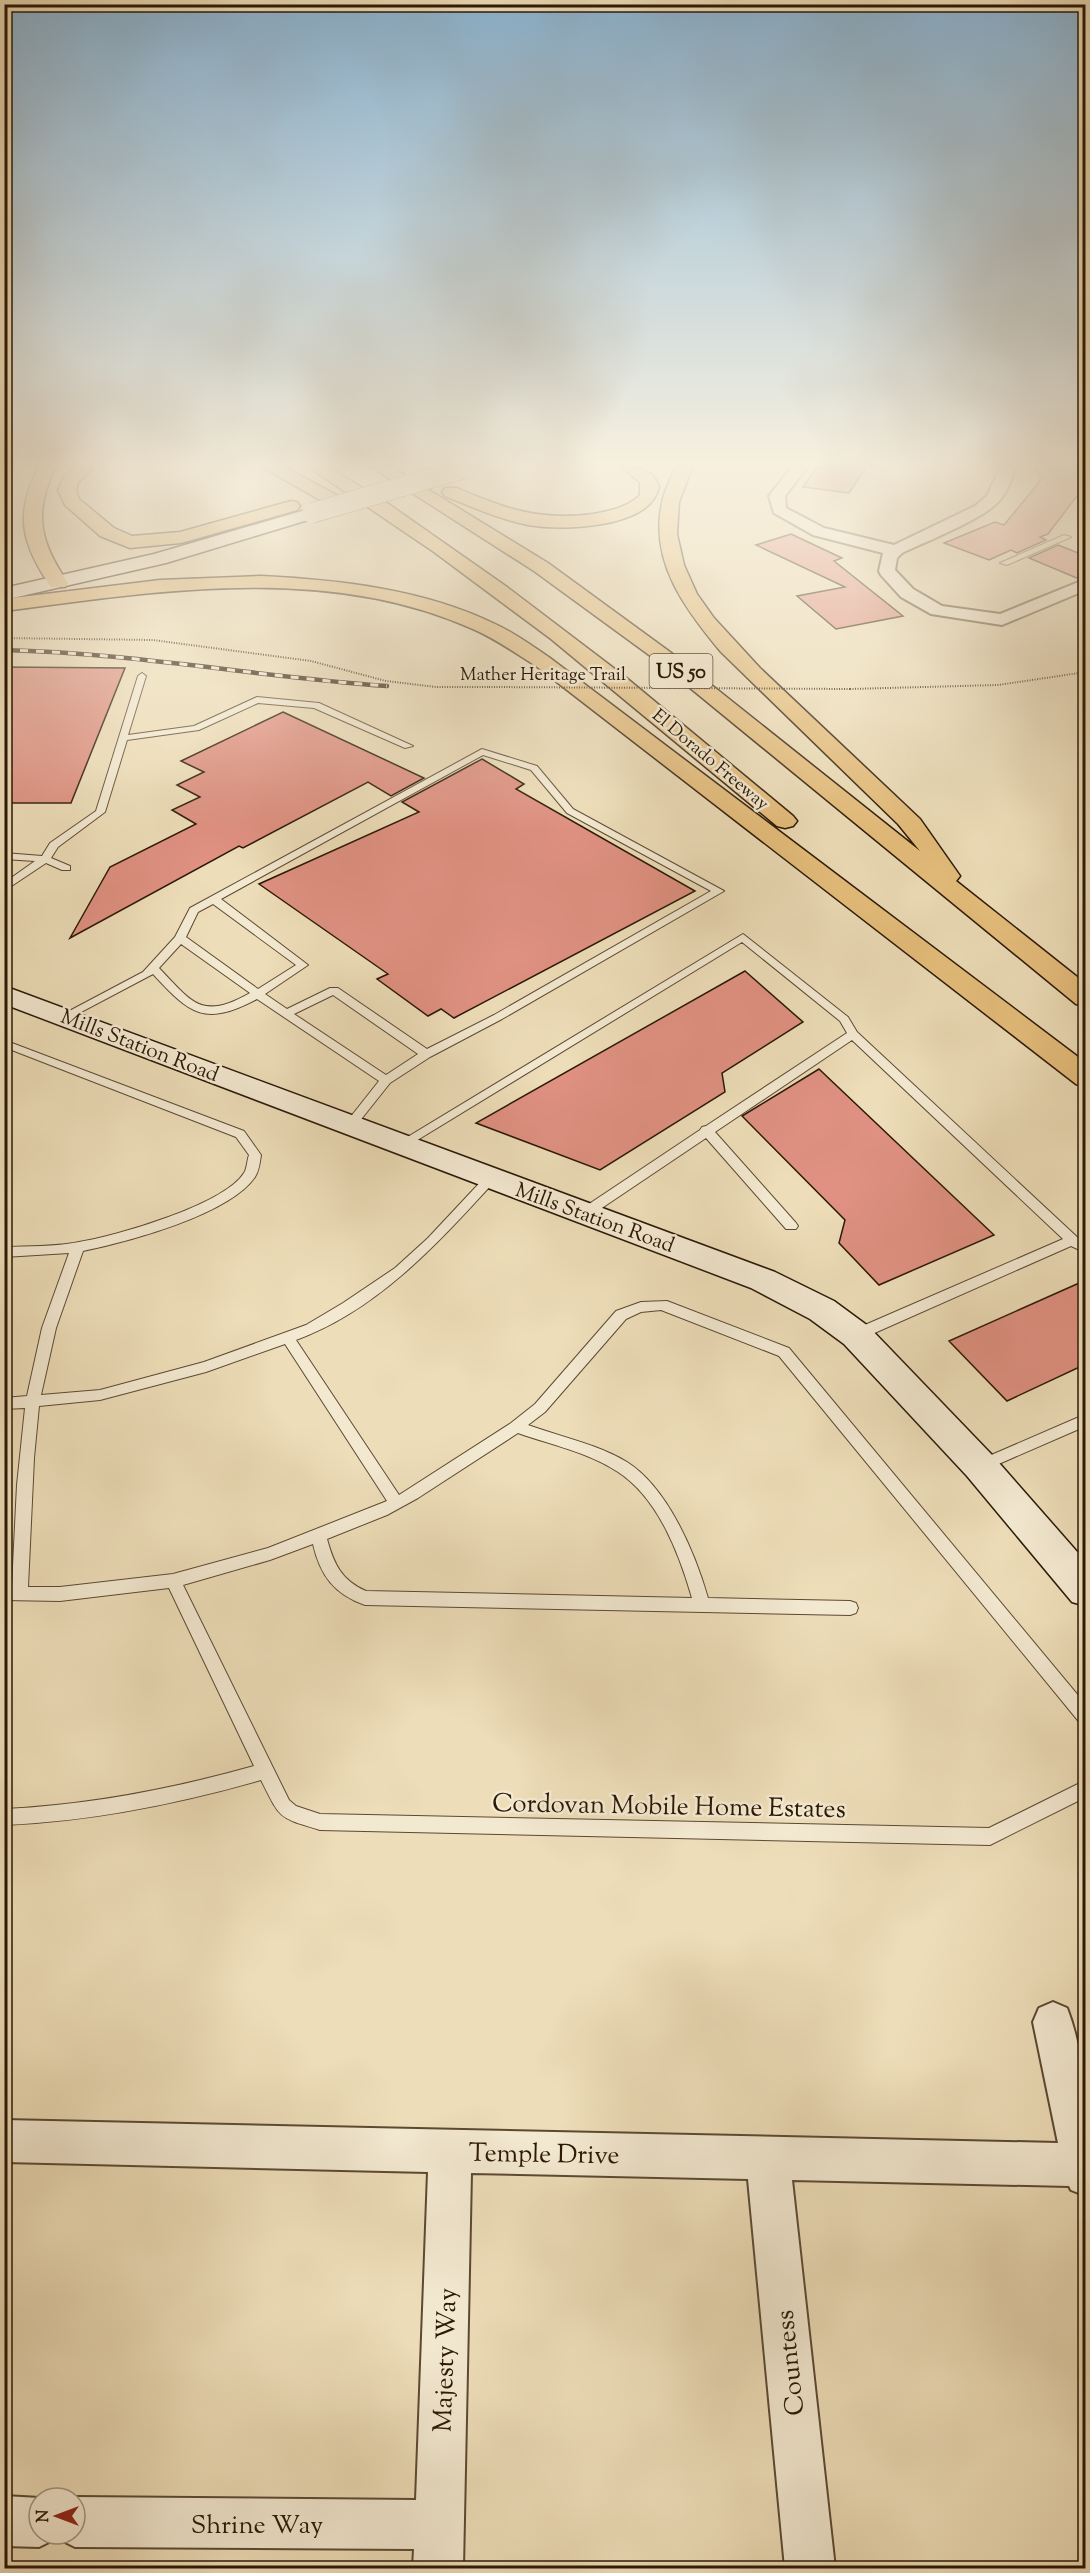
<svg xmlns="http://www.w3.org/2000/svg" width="1090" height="2573" viewBox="0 0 1090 2573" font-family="'Sorts Mill Goudy',serif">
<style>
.building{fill:#e09182;stroke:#2a1806;stroke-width:1.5}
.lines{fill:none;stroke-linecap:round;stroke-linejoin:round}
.lane-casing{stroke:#5b4932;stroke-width:2}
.street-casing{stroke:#5b4932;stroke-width:4}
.secondary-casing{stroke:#2a1806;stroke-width:3}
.highway-casing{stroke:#2a1806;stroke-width:3}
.path{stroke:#2a1806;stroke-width:2;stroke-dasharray:1 1.5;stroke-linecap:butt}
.lane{fill:#f3e9d1;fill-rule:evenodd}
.street{fill:#f3e9d1;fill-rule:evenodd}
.secondary{fill:#f3e9d1;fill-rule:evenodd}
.highway{fill:#e6be7c;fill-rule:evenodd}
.rail-casing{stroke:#2a1806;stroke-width:4.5}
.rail{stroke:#f3e9d1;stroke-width:3;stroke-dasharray:8;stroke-linecap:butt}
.secondary-bridge-casing{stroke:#2a1806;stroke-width:21;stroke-linecap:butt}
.path-bridge{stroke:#2a1806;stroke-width:2;stroke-dasharray:1 1.5;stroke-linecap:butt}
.secondary-bridge{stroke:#f3e9d1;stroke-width:20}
.labels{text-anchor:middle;stroke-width:5;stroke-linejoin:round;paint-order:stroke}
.far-street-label{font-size:18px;fill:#2a1806;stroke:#f3e9d1}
.shield{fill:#f3e9d1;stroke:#665743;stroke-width:1.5}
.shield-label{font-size:20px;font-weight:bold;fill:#2a1806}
.street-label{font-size:21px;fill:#2a1806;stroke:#f3e9d1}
.near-street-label{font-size:26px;fill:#2a1806;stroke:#f3e9d1}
</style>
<rect width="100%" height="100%" fill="#edddb8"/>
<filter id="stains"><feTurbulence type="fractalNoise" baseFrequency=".00333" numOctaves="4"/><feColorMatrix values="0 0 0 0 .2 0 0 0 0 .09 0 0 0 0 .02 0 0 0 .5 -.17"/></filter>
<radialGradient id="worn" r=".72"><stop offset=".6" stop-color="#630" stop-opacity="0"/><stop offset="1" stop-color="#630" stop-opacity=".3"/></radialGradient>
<path class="building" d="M817 468H866L849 493 803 487Z
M1035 468H1086V484L1048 534 1040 537 1046 540 1017 553 1011 550 989 560 944 543 995 522 1004 525 1041 480Z
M791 534 842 558 834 561 903 616 836 629 797 596 845 587 756 545Z
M1058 545 1086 556V577L1079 579 1029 558Z
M4 667 125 668 71 803H4Z
M283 712 424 778 391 796 368 782 243 848 239 846 70 938 110 867 196 824 172 810 200 797 177 785 204 772 181 761Z
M482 759 524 784 516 789 695 891 454 1018 441 1009 428 1016 377 979 388 974 259 884 419 812 402 802Z
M745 971 803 1022 722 1073 725 1092 600 1170 476 1123Z
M819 1069 994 1235 879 1285 839 1243 845 1220 742 1116Z
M1086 1280V1364L1007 1401 949 1341Z"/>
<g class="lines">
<g class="lane-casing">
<path id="lane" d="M1064 535 1071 537 1007 565 1000 563Z
M142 673 146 676 128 735 194 726 257 697 319 703 413 746 405 748 314 708 258 703 199 730 127 740 105 812 58 847 51 858 70 866V870H62L46 863 4 891V883L35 861 4 859V853L42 856 50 843 96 811 138 676Z
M482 749 537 766 573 809 724 891 502 1019 430 1057 390 1083 355 1127 351 1128 345 1124 379 1081 257 999C204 1027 190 1014 153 974L68 1019 64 1020 58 1017 143 972 175 937 190 908ZM483 755 531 770 567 813 711 891 494 1015 427 1049 338 988H330L287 1009 265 994 308 965 221 899ZM213 904 296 965 258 989 186 937 198 912ZM181 944 250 993C201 1021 192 1002 159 968ZM333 995 418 1054 386 1075 294 1014Z
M743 934 848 1017 857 1032 1077 1237 1086 1242V1253L1071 1246 861 1339H851L849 1335 851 1331 1063 1239 852 1040 715 1132 796 1223 798 1226 796 1229H786L706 1138 590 1216H580L579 1213 580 1210 700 1130 702 1127 706 1126 847 1033 840 1021 742 942 406 1147 402 1148 396 1144Z
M4 1040 244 1131 261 1155C260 1162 259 1171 255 1177 229 1215 127 1242 83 1251L56 1328 41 1395 100 1390 204 1362 306 1325 343 1303 395 1268 428 1238 487 1175H495L497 1178 495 1181C438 1243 378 1310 296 1340L399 1495 511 1423 535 1404 616 1311 641 1302 667 1301 789 1348 1086 1705V1725L1080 1723 779 1356 661 1310 641 1312 626 1319 545 1412 528 1425C561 1437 597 1444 627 1462 668 1488 695 1553 708 1598L850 1601 856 1603 858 1608 856 1613 850 1615 365 1605C334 1594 320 1575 313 1544L270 1560 183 1585 289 1800 296 1806 320 1814 989 1828 1086 1780V1797L990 1845 320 1830C278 1817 281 1820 261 1780 177 1804 93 1821 4 1825V1809C90 1805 172 1789 254 1766L169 1588 60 1601 4 1600V1586H12L17 1485 25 1408 4 1409V1398L27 1396 42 1328 69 1253 4 1257V1247C29 1246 54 1247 79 1242 116 1236 224 1205 244 1173 247 1169 247 1160 249 1155L236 1137 4 1047ZM285 1344 387 1501 268 1548 173 1574 60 1587H28L34 1458 39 1406 100 1400 206 1372ZM518 1433C551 1445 588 1452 618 1472 658 1498 679 1553 692 1598L366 1591C341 1580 334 1564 327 1539L387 1515 418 1498Z
M1086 1414V1426L985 1470 980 1472 975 1470 973 1466 975 1462Z"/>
</g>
<g class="street-casing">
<path id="street" d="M791 468H806L785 496 786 508 824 528 894 545 975 506 987 496 1000 468H1015C1012 479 1007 493 998 502 983 519 925 542 902 553L897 558 895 570 913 589 942 606 1000 614 1086 579V590L1002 625 931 614 901 597 881 575 879 571 883 553 813 535 774 513 769 496Z
M1053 2002 1067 2008C1090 2067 1086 2133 1086 2196L1071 2190 1069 2186 792 2180 835 2568H785L748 2179 471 2173 463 2568H413L414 2549 75 2547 57 2538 39 2547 4 2546V2496L40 2498 39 2534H75V2497L416 2500 428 2172 4 2162V2120L1058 2143 1033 2022 1039 2008Z"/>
</g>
<g class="secondary-casing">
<path id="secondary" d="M312 508 318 509 321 513 318 517 166 563 4 600V588L154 554Z
M4 986 775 1272 834 1301 868 1326 993 1456 1086 1562V1606L1072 1602 967 1476 844 1344 810 1319 751 1288 4 1004Z"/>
</g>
<g class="highway-casing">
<path id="highway" d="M38 468H55C33 514 40 542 68 583L65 587H51C22 545 14 515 38 468Z
M74 468H92L78 483 76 490 79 499 114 528 132 536 180 532 291 501 297 502 300 506 297 510 181 543 130 548 100 536 65 505 58 490 64 477Z
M264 468H286L346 500 349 504 346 508H334Z
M310 468H330L387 503 507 587 624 676 793 816 797 821 793 826 785 828 777 826 551 639 434 552Z
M373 468H393L548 563 670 652 920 851 898 824 721 652C686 610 649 562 662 503 664 491 671 479 675 468H692L679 502 677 534 684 565 697 594 714 618 760 668 920 819 960 876 956 881 1086 984V1006L1076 1004 656 660 534 571Z
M622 468C640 468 651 468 659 486 652 529 561 531 528 525 499 519 472 507 445 496L442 492 445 488H457C505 509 540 521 593 514 610 511 628 507 640 495V482Z
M261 576C340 580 423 589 495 624 515 633 532 646 550 658L1086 1063V1087L1076 1084 536 666C515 653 496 639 473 629 326 563 158 591 4 611V599L160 580Z"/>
</g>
<path class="path" d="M4 638 153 640 311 661 386 681 436 687H489
M850 689 998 685 1086 672"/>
<use href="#lane" class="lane"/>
<use href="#street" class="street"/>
<use href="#secondary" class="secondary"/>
<use href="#highway" class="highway"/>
<g class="rail-casing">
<path id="rail" d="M4 650C133 653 259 677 387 686"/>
</g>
<use href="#rail" class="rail"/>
<g class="secondary-bridge-casing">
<path id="secondary-bridge" d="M312 513 465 468"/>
</g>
<path class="path-bridge" d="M489 687 850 689"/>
<use href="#secondary-bridge" class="secondary-bridge"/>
</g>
<linearGradient id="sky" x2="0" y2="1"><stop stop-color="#8bb6d6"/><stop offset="0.56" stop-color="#f7f0df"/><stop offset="1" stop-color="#f7f0df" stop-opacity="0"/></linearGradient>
<rect width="1090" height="829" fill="url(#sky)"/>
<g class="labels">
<g class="far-street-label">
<text x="543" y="680">Mather Heritage Trail</text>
<text transform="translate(711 759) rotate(40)" y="6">El Dorado Freeway</text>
</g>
<rect class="shield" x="649.5" y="654" width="63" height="34" rx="4.5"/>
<g class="shield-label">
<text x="681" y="678">US 50</text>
</g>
<g class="street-label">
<text transform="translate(140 1045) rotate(21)" y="7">Mills Station Road</text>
<text transform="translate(595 1217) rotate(20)" y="7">Mills Station Road</text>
</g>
<g class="near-street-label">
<text transform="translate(669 1805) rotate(1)" y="9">Cordovan Mobile Home Estates</text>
<text transform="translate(544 2153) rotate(1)" y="9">Temple Drive</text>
<text transform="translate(444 2360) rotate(-88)" y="9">Majesty Way</text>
<text transform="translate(789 2363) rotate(-96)" y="9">Countess</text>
<text x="257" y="2533">Shrine Way</text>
</g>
</g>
<rect width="1090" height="2573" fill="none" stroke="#edddb8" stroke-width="24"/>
<rect x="6" y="6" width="1078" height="2561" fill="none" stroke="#2a1806" stroke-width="3"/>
<rect x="12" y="12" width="1066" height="2549" fill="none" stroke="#2a1806" stroke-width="1.5"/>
<g transform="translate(57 2516) rotate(270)"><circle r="28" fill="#f3e9d1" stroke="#a39580" stroke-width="1.5"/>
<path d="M0-4.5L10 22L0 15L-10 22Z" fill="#8f2418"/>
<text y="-9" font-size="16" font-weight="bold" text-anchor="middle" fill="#2a1806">N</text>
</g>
<rect width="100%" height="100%" filter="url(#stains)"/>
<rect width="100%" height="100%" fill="url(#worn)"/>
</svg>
